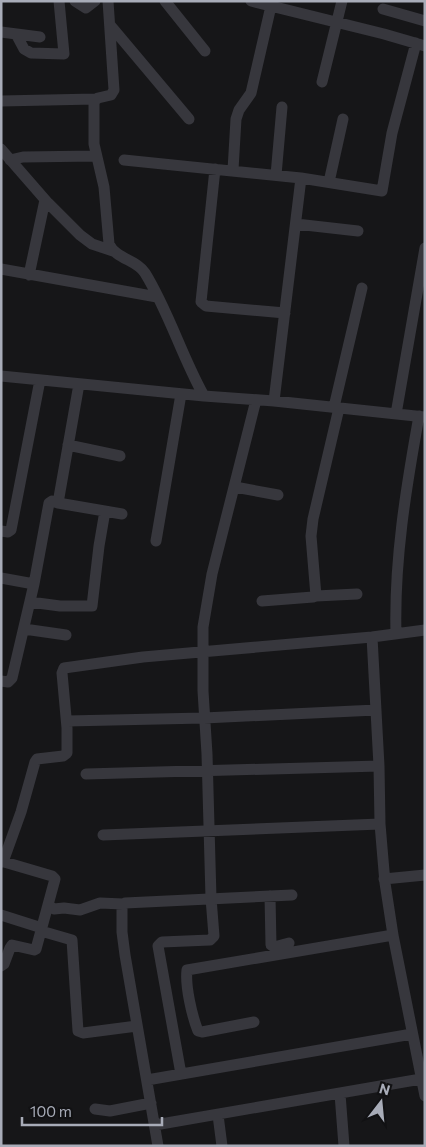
<svg xmlns="http://www.w3.org/2000/svg" width="426" height="1147" viewBox="0 0 426 1147" font-family="Commissioner,sans-serif">
<style>
.lines{fill:none;stroke-linecap:round;stroke-linejoin:round}
.minor{stroke:#37373d;stroke-width:11}
</style>
<rect width="100%" height="100%" fill="#161618"/>
<g class="lines">
<path class="minor" d="M75 1 86 8 95 1
M108 1 114 90 111 95 98 98 94 101V144L104 187 109 244C116 259 137 260 145 273 169 312 182 357 204 396
M165 1 205 51
M251 1 384 34 425 46
M383 9 425 21
M110 25 189 119
M1 32 40 37
M16 34 24 49 31 53 64 54 59 1
M322 82 342 1
M1 101 95 99
M1 149 48 203 80 235 92 244 113 251
M10 160 23 157 96 156
M124 160 301 178 382 191 392 133 416 43
M215 169 201 302 206 306 285 313
M233 170 236 119 239 110 251 93 271 6
M276 175 282 107
M329 182 343 119
M296 224 358 231
M1 269 157 297
M29 275 45 200
M1 376 204 396 274 401 425 417
M274 401 301 178
M334 407 362 288
M396 414 425 248
M68 445 120 456
M235 487 278 495
M58 503 122 514
M1 531 8 532 11 530 40 380
M156 541 181 394
M1 578 34 584
M316 596 357 594
M262 601 313 597 316 596 311 536 313 519 339 408
M30 602 60 606H92L99 546 105 511
M24 629 66 635
M396 634C394 561 406 488 419 416
M372 637 379 766 380 824 385 883 393 935 425 1096
M1 681 8 682 12 678 34 584 49 503 52 501 58 503 79 384
M67 721 204 718 376 710
M86 774 379 766
M103 835 380 824
M1 861 52 876 55 879 36 949 34 950 12 945 10 948 4 964 1 966
M3 862 21 812 35 762 37 759 63 756 67 753V728L62 673 64 668 143 657 372 637 425 630
M384 879 425 875
M270 896 271 945 274 947 289 943
M48 905 54 909 64 908 80 910 100 903 123 904
M1 915 42 928
M41 931 72 940 78 1031 83 1033 137 1026
M254 1022 202 1032 198 1031C192 1016 185 986 187 970L393 935
M181 1074 158 946 162 942 210 940 214 936 211 898 207 754 203 691V627L212 574 256 400
M147 1080 412 1034
M340 1094 344 1146
M95 1109 110 1111 151 1103
M218 1115 222 1146
M155 1125 421 1079
M158 1146 125 955 122 932V905L125 903 292 895"/>
</g>
<rect width="426" height="1147" fill="none" stroke="#a8acb8" stroke-width="5"/>
<g transform="translate(381 1102) rotate(16)" stroke="#111113" stroke-width="4" paint-order="stroke">
<path d="M0-4L9 19L0 12L-9 19Z" fill="#a8acb8"/>
<text y="-8" font-size="14" font-weight="bold" text-anchor="middle" fill="#a8acb8">N</text>
</g>
<path d="M22 1117v8h140v-8" fill="none" stroke="#a8acb8" stroke-width="2.5"/>
<text x="30" y="1117" font-size="15" fill="#a8acb8" stroke="#111113" stroke-width="4" paint-order="stroke">100 m</text>
</svg>
